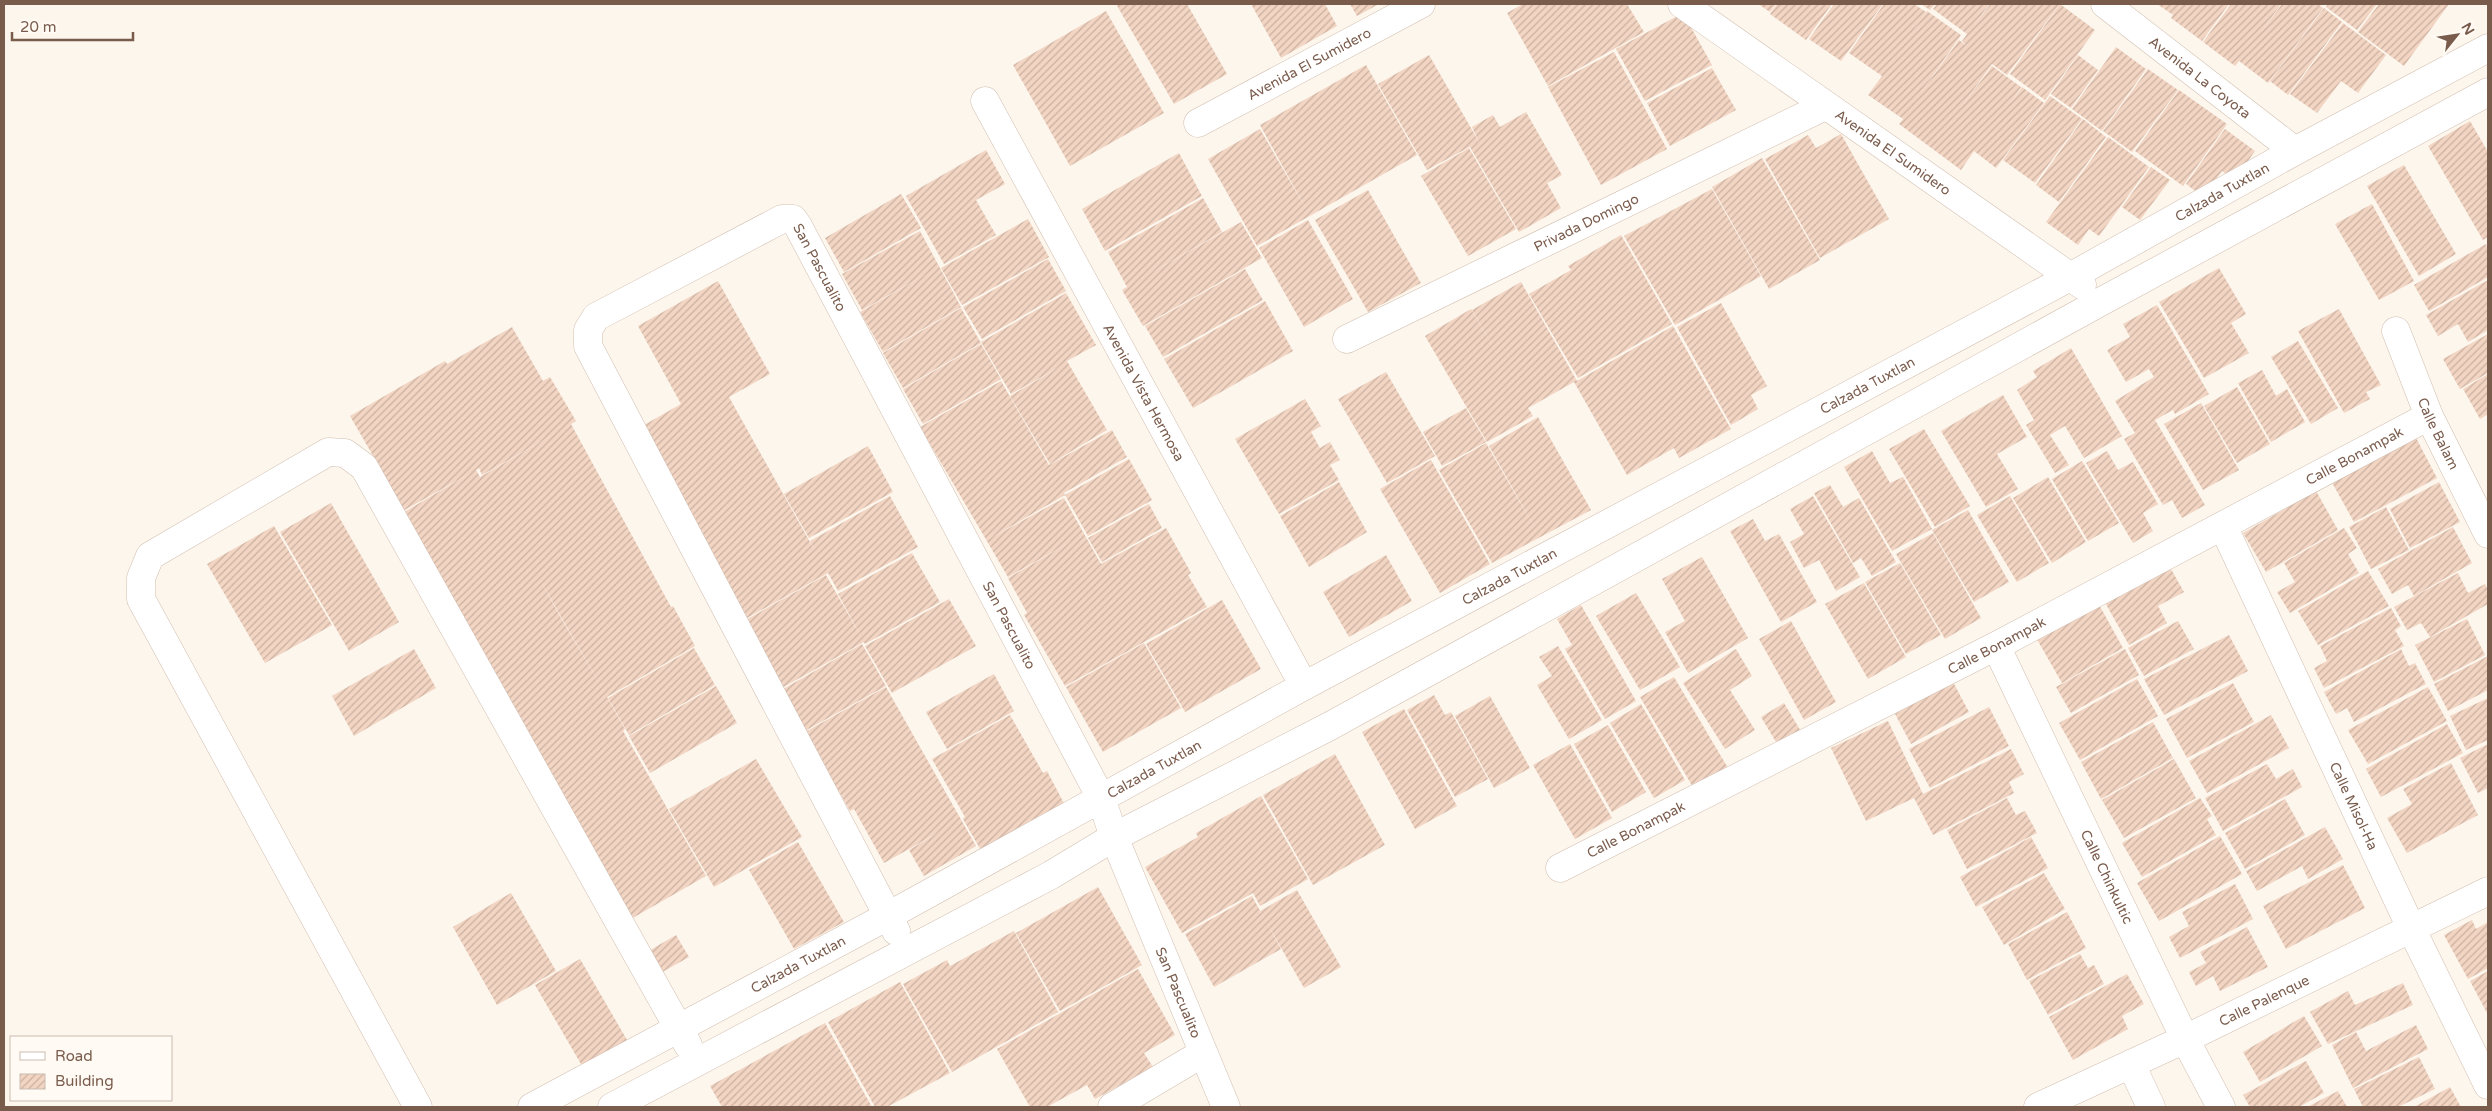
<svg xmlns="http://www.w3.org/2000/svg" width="2492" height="1111" viewBox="0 0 2492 1111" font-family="'Varela Round',sans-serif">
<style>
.building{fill:url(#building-hatch);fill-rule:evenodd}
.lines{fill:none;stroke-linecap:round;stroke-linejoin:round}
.minor-casing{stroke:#d1beb0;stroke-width:29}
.minor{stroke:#fff;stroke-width:28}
.labels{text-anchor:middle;stroke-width:5;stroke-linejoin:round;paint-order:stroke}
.street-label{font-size:14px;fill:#7a5c4d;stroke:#fffaf3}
</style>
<defs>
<pattern id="building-hatch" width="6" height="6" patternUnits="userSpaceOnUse" patternTransform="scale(1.25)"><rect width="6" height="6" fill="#f3d5c3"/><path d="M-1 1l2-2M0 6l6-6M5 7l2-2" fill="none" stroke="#cab0a1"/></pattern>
</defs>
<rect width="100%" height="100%" fill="#fdf6ec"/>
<path class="building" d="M1116 4H1187L1227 74 1174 104Z
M1251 4H1325L1337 26 1281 58Z
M1350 4H1379L1357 16Z
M1523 4H1627L1644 32 1548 86 1507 13Z
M1758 4H1776L1770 12Z
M1777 4H1832L1806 40 1770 14Z
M1834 4H1883L1841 61 1809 39Z
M1884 4H1914L1926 12 1905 43 1927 11 1961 35 1920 94 1959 40 1967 46 1962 41 1967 34 1933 9 1937 4H1989L1973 27 1990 4 2059 5 2007 75 1992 64 1960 109 1992 66 2021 87 2011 103 2022 87 2044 103 1996 168 1974 151 1961 170 1899 124 1903 119 1868 95 1882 76 1849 53Z
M1921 4H1935L1930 10Z
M2060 4 2095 30 2045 100 2010 74Z
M2157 4H2229L2202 41 2171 18 2173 15Z
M2231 4H2281L2261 32 2282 4H2318L2323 8 2268 83 2239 61 2235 66 2203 42Z
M2328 4H2377L2357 30 2326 7Z
M2379 4H2449L2404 66 2358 32Z
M2324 8 2342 22 2288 95 2270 81Z
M1106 11 1164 113 1070 166 1013 65Z
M1683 13 1712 65 1645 101 1616 49Z
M2343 23 2386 55 2358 93 2341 81 2317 113 2290 94Z
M2116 47 2146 69 2102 131 2072 109Z
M1614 52 1667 149 1601 185 1548 87Z
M1429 55 1479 142 1472 127 1493 115 1500 127 1526 112 1562 175 1547 183 1561 208 1519 232 1470 147 1475 144 1427 170 1378 84Z
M2078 55 2098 70 2071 108 2051 94Z
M1366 65 1417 155 1257 246 1208 159 1260 129 1306 209 1260 125Z
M1712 68 1736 110 1670 146 1647 103Z
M2148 69 2178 90 2132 152 2103 131Z
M2179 90 2227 124 2183 186 2135 151Z
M2050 96 2082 119 2035 183 2003 160Z
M2083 119 2106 137 2059 202 2036 185Z
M2470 121 2488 152V237L2483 240 2428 146Z
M2225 129 2255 151 2234 181 2222 171 2203 197 2186 184Z
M1841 134 1889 219 1820 258 1765 159 1808 135 1816 148Z
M2108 137 2149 167 2099 236 2089 229 2078 245 2046 222Z
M1469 148 1516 229 1468 256 1421 176Z
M986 150 1005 184 976 200 996 235 944 264 906 196Z
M1179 153 1202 196 1105 251 1082 209Z
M1762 158 1820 260 1769 289 1712 187Z
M2404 165 2456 254 2419 276 2367 186Z
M2151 167 2170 180 2140 220 2122 207Z
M1712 189 1761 276 1675 325 1624 236Z
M1368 190 1421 283 1368 312 1315 220Z
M901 194 921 228 844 272 825 238Z
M1203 198 1222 232 1135 282 1241 222 1262 258 1143 326 1122 290 1127 287 1108 252Z
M2372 204 2414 281 2379 300 2335 224Z
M1028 219 1049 257 962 305 941 268Z
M1308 220 1353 299 1304 327 1259 248Z
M920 231 961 307 883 352 860 312 932 271 862 310 842 274Z
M1621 235 1672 324 1578 378 1529 294 1571 270 1568 266Z
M2486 244 2488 249V277L2429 311 2414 285Z
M1048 259 1066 291 982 339 963 307Z
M2219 268 2246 314 2231 323 2249 353 2204 378 2159 302Z
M1245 269 1263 300 1163 357 1145 326Z
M2488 280V330L2468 342 2458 324 2438 336 2426 315Z
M718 281 770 374 729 397 815 551 810 541 890 496 918 547 838 591 828 573 738 623 637 429 681 404 638 326Z
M1521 282 1577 381 1673 326 1731 429 1679 458 1674 448 1627 475 1574 382 1528 408 1533 416 1487 442 1425 336 1471 309 1500 359 1472 310Z
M1066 293 1096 345 1067 361 1107 430 1050 464 1010 396 1063 365 1011 394 981 342Z
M1265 301 1293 351 1193 408 1164 359Z
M1721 303 1767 386 1751 395 1758 409 1731 425 1677 327Z
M2157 305 2209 394 2175 414 2173 410 2155 420 2205 505 2182 518 2172 500 2163 505 2124 439 2135 433 2115 401 2154 377 2149 369 2126 382 2107 350 2130 337 2123 324Z
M961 308 981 343 903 388 883 353Z
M2339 309 2381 385 2366 392 2370 399 2344 413 2298 331Z
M512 327 543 381 550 377 576 421 571 424 671 607 673 606 695 646 607 697 625 729 623 731 706 876 624 923 399 515 471 473 401 512 383 473 350 416 445 361 447 364ZM565 428 480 477 476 470 479 468 482 475ZM539 578 564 622 605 693 561 618Z
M2488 334V373L2460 389 2443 359Z
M2298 341 2338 408 2311 424 2271 357Z
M981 344 1001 379 923 424 903 389Z
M2071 348 2122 436 2084 458 2065 426 2050 435 2069 465 2055 473 2026 425 2034 420 2017 390 2037 377 2033 371Z
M2262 370 2276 396 2287 389 2305 422 2271 442 2238 383Z
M1386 372 1435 456 1387 483 1338 399Z
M2488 374V414L2480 419 2463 389Z
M1001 381 1049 465 1112 430 1127 457 1064 493 1065 495 1129 459 1152 500 1088 536 1065 495 989 539 1064 498 1101 564 1166 528 1191 573 1188 575 1207 607 1065 686 1024 615 1027 613 1008 578 1076 539 1008 577 920 427Z
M2237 387 2270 444 2237 463 2204 406Z
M2003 395 2027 437 1997 454 2018 489 1986 507 1941 431Z
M1305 399 1321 426 1311 432 1320 448 1330 442 1340 460 1330 465 1339 480 1279 514 1235 439Z
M2201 403 2239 470 2203 490 2164 424Z
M1466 408 1486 442 1442 466 1423 432Z
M1538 417 1591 510 1492 563 1439 470 1486 443 1537 532 1489 446Z
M1924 429 1970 506 1935 527 1889 449Z
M2414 434 2437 478 2354 522 2330 479Z
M868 446 893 492 809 538 784 494Z
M1872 451 1890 483 1903 477 1932 529 1892 551 1844 467Z
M2107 451 2118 470 2133 462 2158 504 2143 513 2153 531 2133 543 2086 463Z
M1431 460 1490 564 1440 593 1380 489Z
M2082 461 2119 523 2088 541 2052 479Z
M2048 477 2086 542 2052 563 2013 498Z
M1339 482 1367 532 1309 567 1280 516Z
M2439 482 2460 522 2410 548 2390 509Z
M1830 485 1843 507 1859 498 1896 562 1872 576 1861 558 1853 563 1814 493Z
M2316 491 2338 530 2266 572 2243 533Z
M1813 496 1860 577 1836 591 1819 560 1804 568 1790 542 1804 534 1790 509Z
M2010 496 2049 563 2017 582 1977 515Z
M331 503 399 622 349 651 280 532Z
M1149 504 1162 528 1102 562 1088 538Z
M2386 507 2409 550 2371 569 2349 527Z
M1968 510 2009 582 1974 602 1932 530Z
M1753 519 1765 541 1779 534 1817 602 1781 622 1730 531Z
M274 526 332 625 265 663 207 564Z
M2453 527 2472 563 2414 596 2408 585 2392 594 2378 569Z
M2344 528 2357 548 2348 554 2359 573 2290 613 2277 592 2295 582 2284 563Z
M1933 533 1981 618 1945 639 1896 554Z
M912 553 940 602 865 644 838 594Z
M1386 555 1412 601 1349 637 1323 592Z
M1702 557 1748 638 1688 673 1665 632 1685 621 1662 579Z
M2167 562 2184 592 2158 606 2167 623 2129 645 2103 599Z
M1900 563 1941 635 1906 654 1865 582Z
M2368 571 2389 606 2318 645 2298 611Z
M2458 573 2468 593 2485 584 2488 590V604L2430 637 2421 623 2407 630 2394 607Z
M826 575 864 642 780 689 742 622Z
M1864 583 1906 657 1868 679 1825 604Z
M1636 593 1680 667 1640 690 1596 616Z
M949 599 976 646 892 693 865 646Z
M1222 600 1261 669 1185 712 1146 644Z
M2097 601 2123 648 2062 683 2035 636Z
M1581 605 1636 701 1605 719 1565 649 1572 645 1557 619Z
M2391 608 2401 626 2395 630 2404 646 2324 688 2314 668 2327 661 2320 646Z
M2467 619 2485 655 2434 682 2415 645Z
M1791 621 1836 702 1804 720 1759 639Z
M2178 621 2194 649 2144 676 2128 648Z
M2229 635 2248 671 2164 715 2144 679Z
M1144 643 1181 708 1103 752 1066 687Z
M862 644 886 686 801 733 778 692Z
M1558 646 1602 720 1569 739 1537 685 1552 676 1539 657Z
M694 648 715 685 629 735 608 698Z
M414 649 436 688 354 736 332 696Z
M1736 649 1752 676 1730 690 1755 730 1725 749 1683 683Z
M2125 649 2139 675 2071 713 2056 687Z
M2401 649 2409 666 2415 663 2426 684 2354 722 2347 708 2336 714 2324 692Z
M2488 656V690L2448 711 2434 684Z
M994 674 1014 711 947 749 926 712Z
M1674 677 1731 773 1697 794 1640 697Z
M2137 679 2158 716 2080 760 2059 723Z
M1953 682 1969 712 1911 744 1895 714Z
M2233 683 2254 722 2187 758 2166 719Z
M716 686 737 723 650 773 629 736Z
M886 687 976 846 924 876 909 850 941 831 884 863 854 809 850 811 805 732Z
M2428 687 2447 721 2368 764 2348 730Z
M1434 695 1445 715 1451 712 1488 779 1455 797 1407 710Z
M1490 696 1530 768 1494 788 1455 716Z
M2488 698V740L2466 750 2450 716Z
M1784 703 1802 733 1779 747 1761 717Z
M1641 704 1685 780 1654 798 1610 723Z
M1989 707 2009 746 1930 788 1909 749Z
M1404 709 1457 806 1415 829 1362 732Z
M1010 715 1043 773 1047 771 1066 807 983 854 963 819 965 817 932 759Z
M2271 715 2289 748 2207 793 2189 761Z
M1888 721 1923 794 2011 749 2024 774 2009 782 2014 793 1933 835 1914 798 1866 821 1831 748Z
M2153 722 2173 758 2101 799 2081 762Z
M2447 724 2463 753 2381 797 2366 769Z
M1608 725 1646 792 1612 812 1574 744Z
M1570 744 1612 818 1575 839 1533 765Z
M2488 744V788L2478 793 2460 758Z
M1335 754 1385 845 1313 885 1263 795Z
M756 759 802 837 714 887 669 809Z
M2174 759 2196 798 2124 838 2102 800Z
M2451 763 2478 815 2407 853 2387 818 2412 804 2403 789Z
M2267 764 2276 779 2293 769 2302 787 2223 831 2205 798Z
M1261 796 1308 879 1260 906 1253 893 1182 933 1145 867 1198 837 1196 833Z
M2007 798 2016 815 2025 811 2037 833 1967 869 1947 830Z
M2200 798 2212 816 2207 819 2216 835 2142 877 2122 843Z
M2285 799 2305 835 2245 869 2225 833Z
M2325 827 2343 859 2308 879 2302 866 2257 891 2246 871Z
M2220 836 2242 874 2159 921 2137 883Z
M2031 837 2048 868 1976 907 1960 877Z
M798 842 844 922 794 949 749 870Z
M2343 865 2365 908 2286 949 2263 906Z
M2044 873 2065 909 2004 945 1982 907Z
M2235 884 2253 919 2180 958 2169 937 2189 926 2182 912Z
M1098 887 1142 965 1060 1011 1016 933Z
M1297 890 1341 967 1304 988 1260 911Z
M511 893 556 971 497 1005 453 927Z
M1252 896 1281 949 1214 987 1185 934Z
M2067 912 2086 948 2027 980 2008 944Z
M2472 920 2476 929 2488 922V968L2468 979 2444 935Z
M2247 927 2268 967 2220 991 2213 976 2196 986 2189 972 2206 963 2200 952Z
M1014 931 1058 1012 952 1072 903 984 947 960 950 966Z
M676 935 689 957 659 974 647 952Z
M2080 954 2088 968 2094 965 2104 984 2048 1015 2029 981Z
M580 959 630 1045 585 1071 535 985Z
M1138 969 1175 1035 1144 1053 1153 1067 1095 1099 1087 1085 1047 1107H1030L997 1049Z
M2488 971V1015L2470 981Z
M2127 974 2144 1004 2122 1016 2128 1029 2073 1060 2049 1017Z
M900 982 950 1073 887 1107H875L828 1022Z
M2403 983 2413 1005 2328 1044 2310 1012 2348 991 2355 1005Z
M2304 1016 2322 1046 2260 1082 2243 1052Z
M825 1023 872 1107H722L710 1086Z
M2416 1025 2428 1049 2353 1088 2332 1045 2356 1032 2366 1051Z
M2419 1057 2435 1089 2398 1107H2363L2354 1089Z
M2306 1061 2324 1093 2299 1107H2250L2243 1095Z
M2450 1087 2461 1107H2414Z
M2338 1091 2347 1107H2307Z"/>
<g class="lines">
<g class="minor-casing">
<g id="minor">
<path id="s1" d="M1682 4 2082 285"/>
<path id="s2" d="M2105 4 2295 151"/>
<path id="s3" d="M985 101 1304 686"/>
<path id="s4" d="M1198 123 1421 4"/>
<path id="s5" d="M2396 331 2429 416 2488 534"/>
<path id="s6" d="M1347 339 1825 106"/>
<path id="s7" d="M2223 526 2412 930 2488 1085"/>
<path id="s8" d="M1996 646 2185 1039 2221 1107"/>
<path id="s9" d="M1560 868 1996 646 2429 416"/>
<path id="s10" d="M896 931 588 346V330L596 317 782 219H793L798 226 1101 798 1114 837 1226 1107"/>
<path d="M2131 1064 2151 1107"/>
<path d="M418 1107 141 599V578L150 556 328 452 345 453 364 467 688 1045"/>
<path id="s11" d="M532 1107 888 916 1304 686 2070 277 2295 151 2488 48"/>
<path d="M612 1107 1051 875 1114 837 1330 726 2104 300 2488 92"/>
<path d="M1112 1107 1203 1053"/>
<path id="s12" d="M2038 1107 2185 1039 2488 891"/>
</g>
</g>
<use href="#minor" class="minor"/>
</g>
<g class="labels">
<g class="street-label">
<text dy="5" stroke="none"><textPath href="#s4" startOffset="126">Avenida El Sumidero</textPath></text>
<text dy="5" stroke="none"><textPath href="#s2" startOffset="120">Avenida La Coyota</textPath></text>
<text dy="5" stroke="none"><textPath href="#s1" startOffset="258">Avenida El Sumidero</textPath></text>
<text dy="5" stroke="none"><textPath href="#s11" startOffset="1922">Calzada Tuxtlan</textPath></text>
<text dy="5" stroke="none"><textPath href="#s6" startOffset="266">Privada Domingo</textPath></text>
<text dy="5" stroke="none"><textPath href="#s10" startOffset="969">San Pascualito</textPath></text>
<text dy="5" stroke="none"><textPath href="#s11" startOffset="1518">Calzada Tuxtlan</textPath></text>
<text dy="5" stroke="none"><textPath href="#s3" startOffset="332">Avenida Vista Hermosa</textPath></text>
<text dy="5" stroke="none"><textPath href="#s5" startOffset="111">Calle Balam</textPath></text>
<text dy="5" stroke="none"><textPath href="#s9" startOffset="895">Calle Bonampak</textPath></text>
<text dy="5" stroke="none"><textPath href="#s11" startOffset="1112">Calzada Tuxtlan</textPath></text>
<text dy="5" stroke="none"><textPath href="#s10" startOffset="1374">San Pascualito</textPath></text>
<text dy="5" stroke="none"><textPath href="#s9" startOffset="490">Calle Bonampak</textPath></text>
<text dy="5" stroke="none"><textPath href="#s11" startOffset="708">Calzada Tuxtlan</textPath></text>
<text dy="5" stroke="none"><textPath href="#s7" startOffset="309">Calle Misol-Ha</textPath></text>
<text dy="5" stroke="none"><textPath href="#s9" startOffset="85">Calle Bonampak</textPath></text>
<text dy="5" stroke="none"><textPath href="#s8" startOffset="256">Calle Chinkultic</textPath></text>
<text dy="5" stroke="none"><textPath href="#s11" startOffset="302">Calzada Tuxtlan</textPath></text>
<text dy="5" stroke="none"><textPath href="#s10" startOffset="1779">San Pascualito</textPath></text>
<text dy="5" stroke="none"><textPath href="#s12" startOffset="250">Calle Palenque</textPath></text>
</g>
</g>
<rect width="2492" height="1111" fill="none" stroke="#7a5c4d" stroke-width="10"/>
<rect x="10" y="1036" width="162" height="65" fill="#fffaf3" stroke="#cabbb1"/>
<rect x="20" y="1052" width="25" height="8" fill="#ffffff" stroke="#cabbb1"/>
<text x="55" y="1061" font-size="15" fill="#7a5c4d">Road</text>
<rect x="20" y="1074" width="25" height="15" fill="url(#building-hatch)" stroke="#cabbb1"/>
<text x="55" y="1086" font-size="15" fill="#7a5c4d">Building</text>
<g transform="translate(2457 35) rotate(60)" stroke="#fffaf3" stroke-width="4" paint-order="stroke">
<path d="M0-4L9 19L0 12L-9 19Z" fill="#7a5c4d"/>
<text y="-8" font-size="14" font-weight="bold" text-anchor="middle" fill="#7a5c4d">N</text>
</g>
<path d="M12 32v8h121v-8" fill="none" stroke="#7a5c4d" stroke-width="2.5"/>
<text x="20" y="32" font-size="15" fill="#7a5c4d" stroke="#fffaf3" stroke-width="4" paint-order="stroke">20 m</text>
</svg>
